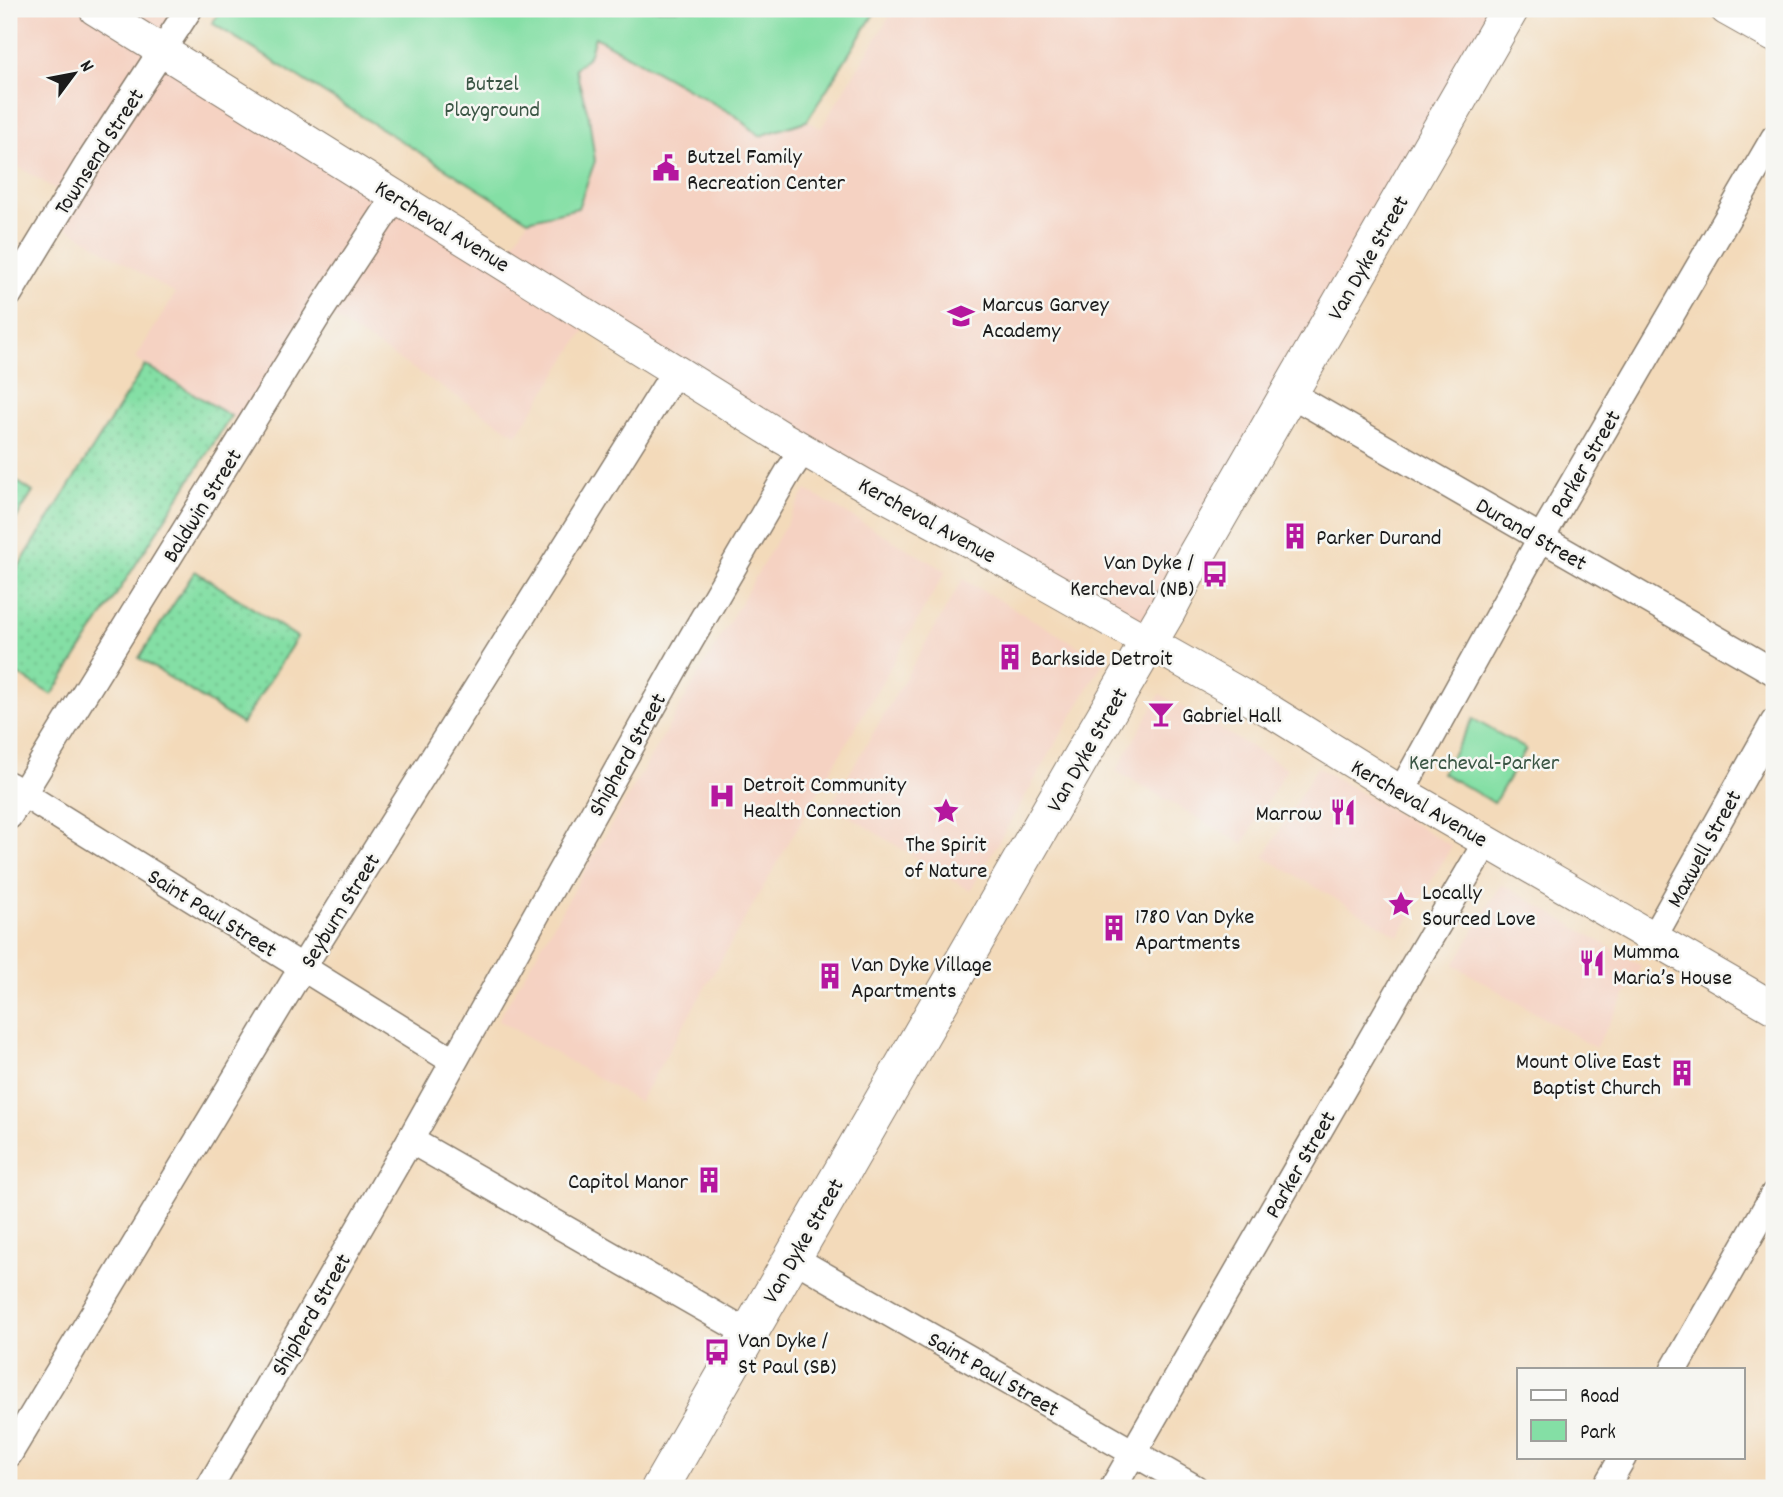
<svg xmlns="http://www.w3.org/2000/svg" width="1783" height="1497" viewBox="0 0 1783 1497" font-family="Dekko,sans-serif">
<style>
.built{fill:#f5d2c2}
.grass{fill:url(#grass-dots);stroke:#507e60;stroke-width:2}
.green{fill:#84dfa5;stroke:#507e60;stroke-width:2}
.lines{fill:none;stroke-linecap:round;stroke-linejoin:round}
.minor-casing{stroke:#887b6b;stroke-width:29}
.tertiary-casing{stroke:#887b6b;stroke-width:34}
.secondary-casing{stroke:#887b6b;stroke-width:39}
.minor{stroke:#fff;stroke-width:26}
.tertiary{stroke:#fff;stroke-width:32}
.secondary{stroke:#fff;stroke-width:37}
.labels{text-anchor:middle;stroke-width:5;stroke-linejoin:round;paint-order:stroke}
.park-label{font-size:23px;fill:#3b5645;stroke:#f6f6f2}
.street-label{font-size:23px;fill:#1c1c1c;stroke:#f6f6f2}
.poi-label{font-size:23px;fill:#1c1c1c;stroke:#f6f6f2;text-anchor:start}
</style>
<defs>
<pattern id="grass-dots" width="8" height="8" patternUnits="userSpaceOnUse" patternTransform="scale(1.75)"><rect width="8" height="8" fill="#84dfa5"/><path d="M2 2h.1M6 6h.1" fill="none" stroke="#71bf8d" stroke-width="1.8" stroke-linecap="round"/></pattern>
</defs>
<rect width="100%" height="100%" fill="#f6f6f2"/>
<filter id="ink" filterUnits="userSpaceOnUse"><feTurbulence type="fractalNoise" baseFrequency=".0143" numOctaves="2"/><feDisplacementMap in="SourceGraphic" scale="14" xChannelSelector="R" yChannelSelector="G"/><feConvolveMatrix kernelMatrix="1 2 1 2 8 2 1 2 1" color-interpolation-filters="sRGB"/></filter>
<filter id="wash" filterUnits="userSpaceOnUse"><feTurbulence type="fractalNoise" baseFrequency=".00686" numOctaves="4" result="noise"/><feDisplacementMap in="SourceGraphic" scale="28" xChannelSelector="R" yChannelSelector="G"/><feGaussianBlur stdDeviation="1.57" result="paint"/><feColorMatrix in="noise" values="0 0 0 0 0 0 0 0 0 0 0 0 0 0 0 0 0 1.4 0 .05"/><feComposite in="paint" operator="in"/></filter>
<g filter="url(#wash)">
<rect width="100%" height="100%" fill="#f3daba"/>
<path class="built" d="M9 9H189L163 51 502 262 528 220 578 208 595 161 589 117 575 67 589 56 595 37 736 116 760 135 807 121 821 128 894 9H1510L1149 642 592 319 517 435 321 310 249 427 135 359 175 294 54 220 68 197 9 161Z
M806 490 946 571 639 1102 498 1020Z
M963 579 1104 661 970 891 831 805Z
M1160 694 1287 768 1243 844 1116 771Z
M1317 767 1452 846 1399 936 1264 857Z
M1501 884 1642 966 1595 1048 1454 965Z"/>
<path class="grass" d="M145 365 231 416 52 695 9 669V582Z
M9 476 33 492 9 530Z
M195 571 297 637 242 724 139 658Z"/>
<path class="green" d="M222 9H877L807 121 760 136 736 116 595 37 589 56 575 68 589 117 595 161 578 208 528 220 212 23Z
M1473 719 1526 749 1494 803 1442 773Z"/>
</g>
<g filter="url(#ink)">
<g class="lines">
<g class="minor-casing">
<path id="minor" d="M9 294 88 164 189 9
M1289 393 1774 672
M9 785 453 1061
M1401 792 1541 538 1774 138
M9 816 321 310 396 196
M1653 938 1774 722
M410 1140 749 1334
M793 1258 1195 1488
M1674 1369 1774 1194
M9 1454 302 968 676 370
M209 1488 410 1140 683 653 789 471 804 449
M1113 1488 1421 953 1487 841
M1605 1488 1623 1457"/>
</g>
<g class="tertiary-casing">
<path id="tertiary" d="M95 9 783 438 863 484 973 543 1173 656 1272 712 1401 792 1774 1008
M1726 9 1774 36"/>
</g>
<g class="secondary-casing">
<path id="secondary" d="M660 1488 1081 757 1167 611 1195 557 1510 9"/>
</g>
<use href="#minor" class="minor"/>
<use href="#tertiary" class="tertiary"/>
<use href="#secondary" class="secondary"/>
</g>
</g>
<defs>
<g id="civic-bare" transform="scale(2.1)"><path d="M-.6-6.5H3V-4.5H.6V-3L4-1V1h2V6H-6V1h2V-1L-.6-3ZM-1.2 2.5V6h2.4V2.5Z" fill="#b5179e" stroke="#f6f6f2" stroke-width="2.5" paint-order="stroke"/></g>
<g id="school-bare" transform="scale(2.1)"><path d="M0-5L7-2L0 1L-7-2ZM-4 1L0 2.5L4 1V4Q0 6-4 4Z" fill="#b5179e" stroke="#f6f6f2" stroke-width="2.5" paint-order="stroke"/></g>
<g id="building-bare" transform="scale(2.1)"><path d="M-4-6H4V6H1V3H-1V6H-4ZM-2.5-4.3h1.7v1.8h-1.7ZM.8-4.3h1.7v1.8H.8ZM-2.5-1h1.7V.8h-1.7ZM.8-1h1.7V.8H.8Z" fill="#b5179e" stroke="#f6f6f2" stroke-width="2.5" paint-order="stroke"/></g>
<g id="bus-bare" transform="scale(2.1)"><path d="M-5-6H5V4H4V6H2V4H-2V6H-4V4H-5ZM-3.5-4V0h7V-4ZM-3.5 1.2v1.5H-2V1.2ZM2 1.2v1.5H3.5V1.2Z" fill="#b5179e" stroke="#f6f6f2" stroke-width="2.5" paint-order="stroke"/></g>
<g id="bar-bare" transform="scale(2.1)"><path d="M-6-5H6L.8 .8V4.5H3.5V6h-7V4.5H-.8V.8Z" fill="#b5179e" stroke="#f6f6f2" stroke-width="2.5" paint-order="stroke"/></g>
<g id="hospital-bare" transform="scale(2.1)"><path d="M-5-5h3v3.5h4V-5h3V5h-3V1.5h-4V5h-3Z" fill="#b5179e" stroke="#f6f6f2" stroke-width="2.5" paint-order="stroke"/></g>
<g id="sight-bare" transform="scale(2.1)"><path d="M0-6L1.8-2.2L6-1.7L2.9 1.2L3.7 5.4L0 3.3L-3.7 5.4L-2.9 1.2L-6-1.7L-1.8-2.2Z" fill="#b5179e" stroke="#f6f6f2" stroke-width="2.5" paint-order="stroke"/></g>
<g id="restaurant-bare" transform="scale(2.1)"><path d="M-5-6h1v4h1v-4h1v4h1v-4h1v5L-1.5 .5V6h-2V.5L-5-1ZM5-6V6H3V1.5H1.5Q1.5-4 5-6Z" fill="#b5179e" stroke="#f6f6f2" stroke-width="2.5" paint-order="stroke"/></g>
</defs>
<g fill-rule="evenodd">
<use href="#civic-bare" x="666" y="168"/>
<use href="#school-bare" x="961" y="316"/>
<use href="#building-bare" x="1295" y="536"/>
<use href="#bus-bare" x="1215" y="574"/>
<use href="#building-bare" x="1010" y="657"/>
<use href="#bar-bare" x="1161" y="714"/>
<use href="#hospital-bare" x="722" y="796"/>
<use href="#sight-bare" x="946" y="811"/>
<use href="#restaurant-bare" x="1343" y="812"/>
<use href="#sight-bare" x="1401" y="904"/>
<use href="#building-bare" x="1114" y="928"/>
<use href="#restaurant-bare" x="1592" y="963"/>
<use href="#building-bare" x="830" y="976"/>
<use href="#building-bare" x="1682" y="1073"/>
<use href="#building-bare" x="709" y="1180"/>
<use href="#bus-bare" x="717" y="1352"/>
</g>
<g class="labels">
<g class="park-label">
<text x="492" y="90">Butzel<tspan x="492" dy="26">Playground</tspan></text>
<text x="1484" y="769">Kercheval-Parker</text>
</g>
<g class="street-label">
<text transform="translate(98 151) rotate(-57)" y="8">Townsend Street</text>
<text transform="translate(443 225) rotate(32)" y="8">Kercheval Avenue</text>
<text transform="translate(1367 257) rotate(-60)" y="8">Van Dyke Street</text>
<text transform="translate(1584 463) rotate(-60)" y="8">Parker Street</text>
<text transform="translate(201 505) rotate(-58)" y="8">Baldwin Street</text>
<text transform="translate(928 519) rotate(29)" y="8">Kercheval Avenue</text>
<text transform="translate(1532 533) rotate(30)" y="8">Durand Street</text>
<text transform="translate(1086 749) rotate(-60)" y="8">Van Dyke Street</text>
<text transform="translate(626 754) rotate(-61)" y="8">Shipherd Street</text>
<text transform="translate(1420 802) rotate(30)" y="8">Kercheval Avenue</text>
<text transform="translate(1703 848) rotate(-61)" y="8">Maxwell Street</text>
<text transform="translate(339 910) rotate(-58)" y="8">Seyburn Street</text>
<text transform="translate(213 912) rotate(32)" y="8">Saint Paul Street</text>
<text transform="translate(1299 1164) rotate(-60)" y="8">Parker Street</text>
<text transform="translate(802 1240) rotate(-60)" y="8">Van Dyke Street</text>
<text transform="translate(310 1314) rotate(-60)" y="8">Shipherd Street</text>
<text transform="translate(994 1373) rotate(30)" y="8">Saint Paul Street</text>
</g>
<g class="poi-label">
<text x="687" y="163">Butzel Family<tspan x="687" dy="26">Recreation Center</tspan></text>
<text x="982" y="311">Marcus Garvey<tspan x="982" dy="26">Academy</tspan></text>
<text x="1316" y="544">Parker Durand</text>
<text x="1194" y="569" text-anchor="end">Van Dyke /<tspan x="1194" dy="26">Kercheval (NB)</tspan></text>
<text x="1031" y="665">Barkside Detroit</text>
<text x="1182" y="722">Gabriel Hall</text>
<text x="743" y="791">Detroit Community<tspan x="743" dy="26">Health Connection</tspan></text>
<text x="1322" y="820" text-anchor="end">Marrow</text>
<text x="946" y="851" text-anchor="middle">The Spirit<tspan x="946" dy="26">of Nature</tspan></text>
<text x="1422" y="899">Locally<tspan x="1422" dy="26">Sourced Love</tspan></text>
<text x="1135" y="923">1780 Van Dyke<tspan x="1135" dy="26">Apartments</tspan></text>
<text x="1613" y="958">Mumma<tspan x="1613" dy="26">Maria’s House</tspan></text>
<text x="851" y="971">Van Dyke Village<tspan x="851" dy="26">Apartments</tspan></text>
<text x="1661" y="1068" text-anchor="end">Mount Olive East<tspan x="1661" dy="26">Baptist Church</tspan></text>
<text x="688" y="1188" text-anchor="end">Capitol Manor</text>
<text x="738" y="1347">Van Dyke /<tspan x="738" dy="26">St Paul (SB)</tspan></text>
</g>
</g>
<rect width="1783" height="1497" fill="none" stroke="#f6f6f2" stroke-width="35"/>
<rect x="1517" y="1368" width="228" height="91" fill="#f6f6f2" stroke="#9f9f9c" stroke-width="2"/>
<rect x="1531" y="1390" width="35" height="10" fill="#ffffff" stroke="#9f9f9c" stroke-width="2"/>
<text x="1580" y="1402" font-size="21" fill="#1c1c1c">Road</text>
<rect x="1531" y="1420" width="35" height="21" fill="#84dfa5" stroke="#9f9f9c" stroke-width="2"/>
<text x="1580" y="1438" font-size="21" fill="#1c1c1c">Park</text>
<g transform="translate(74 74) rotate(58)" stroke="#f6f6f2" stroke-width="5" paint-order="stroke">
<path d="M0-5L12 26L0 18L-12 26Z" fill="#1c1c1c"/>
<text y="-10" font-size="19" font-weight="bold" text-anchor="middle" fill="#1c1c1c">N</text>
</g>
</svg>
